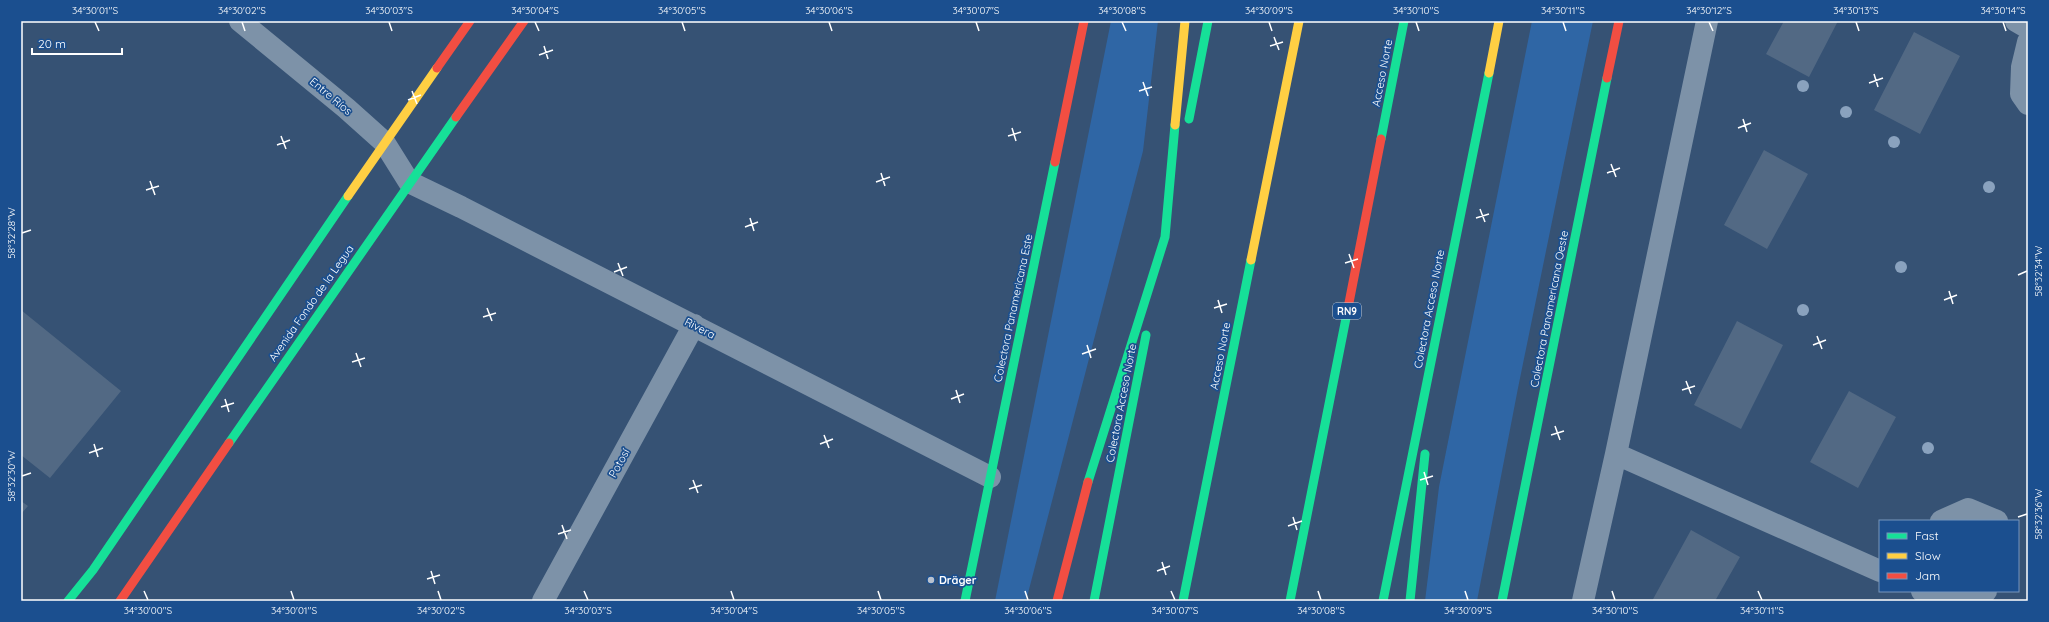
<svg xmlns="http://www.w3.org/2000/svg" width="2049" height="622" viewBox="0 0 2049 622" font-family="Quicksand,sans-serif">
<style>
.green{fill:#2f66a5}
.building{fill:#526984}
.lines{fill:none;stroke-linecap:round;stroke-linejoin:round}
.street{stroke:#7d92a8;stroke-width:22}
.fast{stroke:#16e098;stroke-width:9}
.slow{stroke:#ffcf43;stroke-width:9}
.jam{stroke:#f24e42;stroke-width:9}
.tree{fill:#8aa2be}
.ticks{fill:none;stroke:#fff;stroke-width:1.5}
.poi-dot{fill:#b9c2ce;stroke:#1b4f8f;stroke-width:1.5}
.labels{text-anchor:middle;stroke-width:3.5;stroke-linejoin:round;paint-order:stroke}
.shield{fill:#1b4f8f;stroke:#bbcadd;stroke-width:1}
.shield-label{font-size:10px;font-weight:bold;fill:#fff}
.street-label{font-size:11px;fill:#fff;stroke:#1b4f8f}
.poi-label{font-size:11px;font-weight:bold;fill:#fff;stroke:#1b4f8f;text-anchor:start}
.neatline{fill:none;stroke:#fff;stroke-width:1.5}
.ticks-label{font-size:10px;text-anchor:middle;fill:#fff}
</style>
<rect width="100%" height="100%" fill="#365274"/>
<path class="green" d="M1111 21H1158L1143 151 1026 601H995Z
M1532 21H1593L1518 388 1477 601H1425L1439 487Z"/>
<path class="building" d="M1784 21H1838L1809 77 1766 54Z
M1914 32 1960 56 1920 134 1874 110Z
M1764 150 1808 174 1767 249 1724 225Z
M21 310 121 391 50 478 21 455Z
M1737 321 1783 345 1741 429 1694 405Z
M1849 391 1896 417 1858 488 1810 462Z
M21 501 28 506 21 514Z
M1691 530 1740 557 1715 601H1652Z"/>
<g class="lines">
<path class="street" d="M240 21 346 108 384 142 409 182 461 207 990 477
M2016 21 2028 28
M2028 42 2022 67 2021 94 2028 104
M1616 454 1880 571
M1941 521 1968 509 1997 521
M1922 591 1939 600 1980 599 1986 591
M543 601 694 325
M1583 601 1616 454 1707 21"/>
<path class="fast" d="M1189 119 1208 21
M1381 139 1404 21
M229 443 456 117
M1088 482 1165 237 1175 125
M68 601 93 570 348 196
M965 601 1055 162
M1094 601 1146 335
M1183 601 1251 260
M1290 601 1347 313
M1383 601 1489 73
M1410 601 1425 454
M1502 601 1607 78"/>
<path class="slow" d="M1489 73 1499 21
M1175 125 1185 21
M348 196 437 68
M1251 260 1299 21"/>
<path class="jam" d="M437 68 470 21
M1607 78 1619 21
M456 117 524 21
M1055 162 1084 21
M1347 313 1381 139
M120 601 229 443
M1057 601 1088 482"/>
</g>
<g class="tree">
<circle cx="1803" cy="86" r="6"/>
<circle cx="1846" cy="112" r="6"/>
<circle cx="1894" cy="142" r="6"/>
<circle cx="1989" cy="187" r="6"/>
<circle cx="1901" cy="267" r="6"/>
<circle cx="1803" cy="310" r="6"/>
<circle cx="1928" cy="448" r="6"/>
</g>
<path class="ticks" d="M95 22 99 31M242 22 245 31M389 22 392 31M535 22 539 31M682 22 685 31M829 22 832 31M976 22 979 31M1122 22 1126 31M1269 22 1272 31M1416 22 1419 31M1563 22 1566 31M1709 22 1713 31M1856 22 1859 31M2003 22 2006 31M1274 37 1279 50M544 46 548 59M1270 46 1283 42M539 55 553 50M1874 74 1878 87M1143 82 1148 96M1869 83 1883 78M412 91 417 104M1139 91 1152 87M408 100 421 95M1743 119 1747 132M1012 128 1016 141M1738 128 1751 123M281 136 286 149M1008 136 1021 132M277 145 290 140M1611 164 1616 177M881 173 885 186M1607 173 1620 168M150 181 155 195M876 182 890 177M146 190 159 186M1480 209 1485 222M750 218 754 231M1476 218 1489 214M745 227 758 222M22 233 31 230M1349 254 1354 268M618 263 623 276M1345 263 1358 259M614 272 627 267M2018 275 2027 271M1949 291 1953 304M1218 300 1222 313M1944 300 1957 295M487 308 492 321M1214 308 1227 304M483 317 496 313M1817 336 1822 349M1087 345 1091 358M1813 345 1826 340M356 353 361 367M1082 354 1096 349M352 362 365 358M1686 381 1691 394M956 390 960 403M1682 390 1695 386M225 399 229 412M951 399 964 394M221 407 234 403M1555 426 1560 440M824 435 829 448M1551 435 1564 431M94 444 98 457M820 444 833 439M89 453 103 448M1424 472 1428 485M22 476 31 473M693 480 698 493M1420 480 1433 476M689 489 702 485M1293 517 1297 530M2018 517 2027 514M562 525 567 539M1288 526 1302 521M558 534 571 530M1162 562 1166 575M431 571 435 584M1157 571 1170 566M427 579 440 575M144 591 148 600M291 591 294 600M438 591 441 600M584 591 588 600M731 591 734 600M878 591 881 600M1025 591 1028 600M1171 591 1175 600M1318 591 1321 600M1465 591 1468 600M1612 591 1615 600M1758 591 1762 600"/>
<circle class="poi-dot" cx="931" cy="580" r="4"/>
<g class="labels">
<rect class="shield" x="1333" y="303" width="28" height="16" rx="3"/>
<g class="shield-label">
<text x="1347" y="315">RN9</text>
</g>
<g class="street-label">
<text transform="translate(1382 73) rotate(-79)" y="4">Acceso Norte</text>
<text transform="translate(331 96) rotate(40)" y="4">Entre Ríos</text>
<text transform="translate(311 303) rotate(-55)" y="4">Avenida Fondo de la Legua</text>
<text transform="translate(1013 308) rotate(-78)" y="4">Colectora Panamericana Este</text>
<text transform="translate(1429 309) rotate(-79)" y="4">Colectora Acceso Norte</text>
<text transform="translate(1549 309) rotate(-79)" y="4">Colectora Panamericana Oeste</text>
<text transform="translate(700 328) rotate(27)" y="4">Rivera</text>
<text transform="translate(1220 356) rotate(-79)" y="4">Acceso Norte</text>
<text transform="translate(1121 403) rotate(-79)" y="4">Colectora Acceso Norte</text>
<text transform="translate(619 463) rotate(-61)" y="4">Potosí</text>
</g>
<g class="poi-label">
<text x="939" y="584">Dräger</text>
</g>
</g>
<rect width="2049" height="622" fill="none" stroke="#1b4f8f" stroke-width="44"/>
<rect x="1879" y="520" width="140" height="72" fill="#1b4f8f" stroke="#7695bc"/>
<rect x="1887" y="533" width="20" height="6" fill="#16e098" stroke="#7695bc"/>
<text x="1915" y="540" font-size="12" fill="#ffffff">Fast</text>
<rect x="1887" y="553" width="20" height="6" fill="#ffcf43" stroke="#7695bc"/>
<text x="1915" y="560" font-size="12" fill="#ffffff">Slow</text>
<rect x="1887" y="573" width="20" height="6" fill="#f24e42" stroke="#7695bc"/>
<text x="1915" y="580" font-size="12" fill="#ffffff">Jam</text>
<path d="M32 48v6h90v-6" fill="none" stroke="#ffffff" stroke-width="2"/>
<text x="38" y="48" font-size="12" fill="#ffffff" stroke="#1b4f8f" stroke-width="3" paint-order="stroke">20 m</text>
<rect x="22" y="22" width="2005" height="578" class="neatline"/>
<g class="ticks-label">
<text x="95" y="14">34°30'01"S</text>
<text x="242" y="14">34°30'02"S</text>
<text x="389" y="14">34°30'03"S</text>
<text x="535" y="14">34°30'04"S</text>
<text x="682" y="14">34°30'05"S</text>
<text x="829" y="14">34°30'06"S</text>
<text x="976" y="14">34°30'07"S</text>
<text x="1122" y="14">34°30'08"S</text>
<text x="1269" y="14">34°30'09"S</text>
<text x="1416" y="14">34°30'10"S</text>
<text x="1563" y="14">34°30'11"S</text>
<text x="1709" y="14">34°30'12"S</text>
<text x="1856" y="14">34°30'13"S</text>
<text x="2003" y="14">34°30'14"S</text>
<text transform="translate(11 233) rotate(-90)" y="4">58°32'28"W</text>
<text transform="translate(2038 271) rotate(-90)" y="4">58°32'34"W</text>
<text transform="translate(11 476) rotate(-90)" y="4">58°32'30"W</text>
<text transform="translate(2038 514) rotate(-90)" y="4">58°32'36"W</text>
<text x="148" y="614">34°30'00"S</text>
<text x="294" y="614">34°30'01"S</text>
<text x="441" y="614">34°30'02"S</text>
<text x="588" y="614">34°30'03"S</text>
<text x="734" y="614">34°30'04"S</text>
<text x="881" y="614">34°30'05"S</text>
<text x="1028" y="614">34°30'06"S</text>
<text x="1175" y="614">34°30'07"S</text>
<text x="1321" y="614">34°30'08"S</text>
<text x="1468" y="614">34°30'09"S</text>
<text x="1615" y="614">34°30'10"S</text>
<text x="1762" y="614">34°30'11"S</text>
</g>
</svg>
